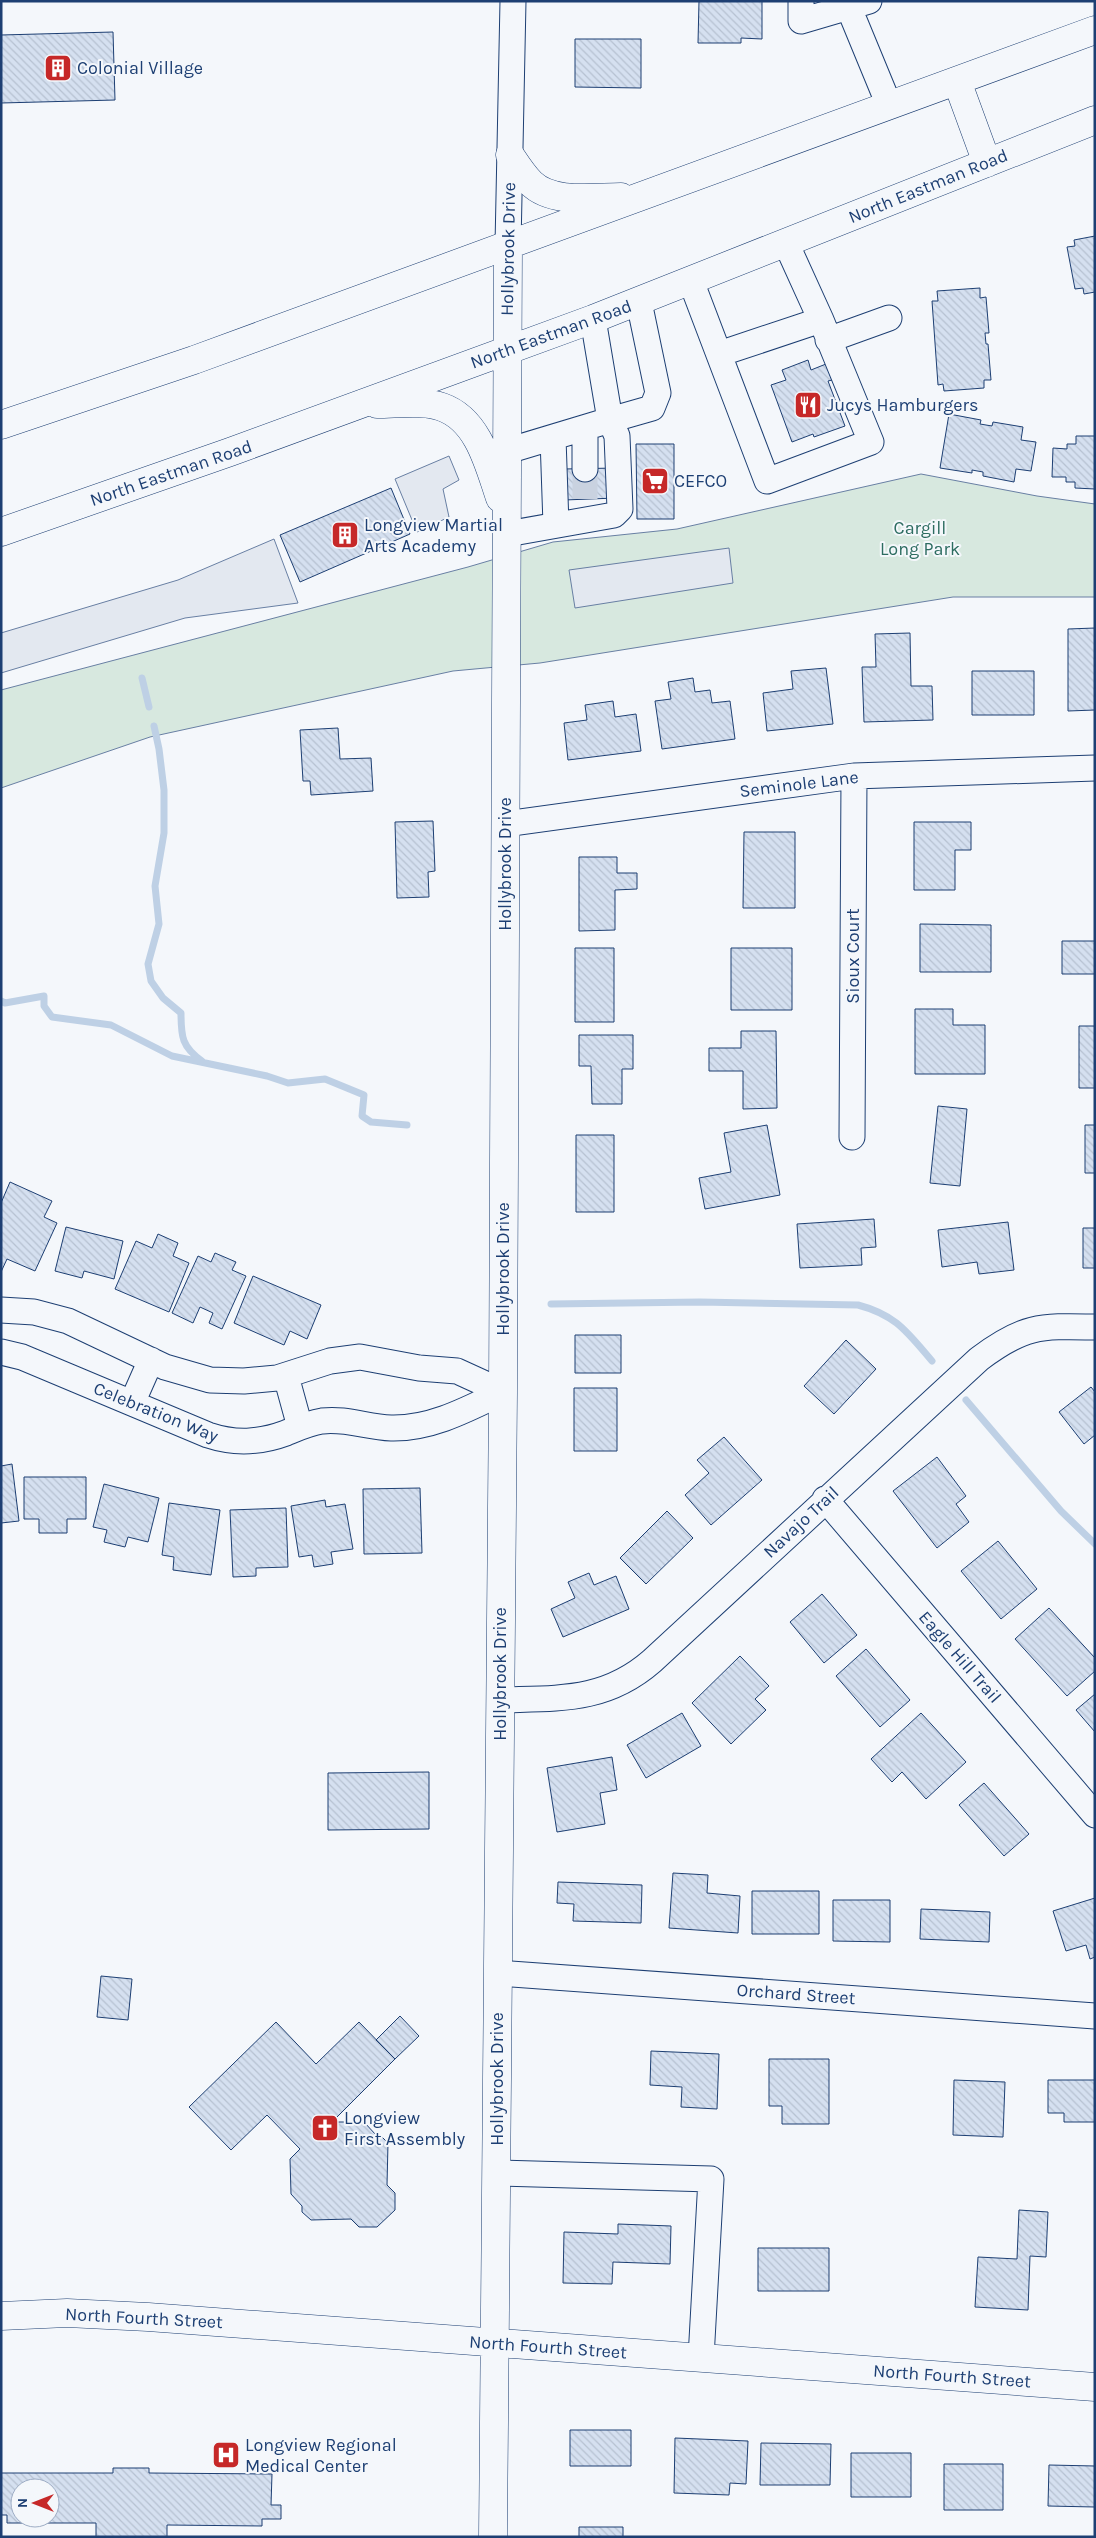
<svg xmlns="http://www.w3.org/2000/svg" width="1096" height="2538" viewBox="0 0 1096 2538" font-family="Karla,sans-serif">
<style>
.green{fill:#d7e8df;stroke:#687fa3}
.parking{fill:#e3e8f0;stroke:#687fa3}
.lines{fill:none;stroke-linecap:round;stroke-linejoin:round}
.stream{stroke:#bed0e5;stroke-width:7}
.building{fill:url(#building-back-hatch);stroke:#1d3f73;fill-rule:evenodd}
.minor-tunnel{stroke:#c9d2e0;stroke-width:25;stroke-dasharray:25 12;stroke-linecap:butt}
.minor-casing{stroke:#1d3f73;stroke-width:27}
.major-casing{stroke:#1d3f73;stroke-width:29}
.minor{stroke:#f4f7fb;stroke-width:25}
.major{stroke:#f4f7fb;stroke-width:28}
.labels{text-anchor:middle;stroke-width:4;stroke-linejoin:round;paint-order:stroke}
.poi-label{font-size:18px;fill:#1d3f73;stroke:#f4f7fb;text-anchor:start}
.street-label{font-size:18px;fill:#1d3f73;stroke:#f4f7fb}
.park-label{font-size:18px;fill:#2c6c60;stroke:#f4f7fb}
</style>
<defs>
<pattern id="building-back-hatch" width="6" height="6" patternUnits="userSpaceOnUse" patternTransform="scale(1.25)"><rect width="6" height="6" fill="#d5e0f0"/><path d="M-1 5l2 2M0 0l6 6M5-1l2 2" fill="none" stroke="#b6c1d1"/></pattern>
</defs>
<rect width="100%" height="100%" fill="#f4f7fb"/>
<path class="green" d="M921 474 1037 496 1095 504V597H953L540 663 453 671 150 737 1 788V690L468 567 553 542 677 529Z"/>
<path class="parking" d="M449 456 459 480 443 489 449 517 417 532 395 479Z
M274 539 298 603 185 618 1 673V633L178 580Z
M729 548 733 583 575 608 569 570Z"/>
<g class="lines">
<path class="stream" d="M142 678 149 707
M154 726 159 749 164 790V833L155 886 159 924 148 964 151 981 163 998 181 1013C181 1037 182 1047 202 1061
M1 1001 5 1003 44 996V1006L52 1017 111 1025 172 1056 267 1076 288 1083 325 1079 364 1095 362 1116 371 1122 407 1125
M551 1304 700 1302 858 1305C896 1315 907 1332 932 1361
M966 1400 1061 1511 1095 1544"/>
</g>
<path class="building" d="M699 1H762V39L741 38V43H698Z
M113 32 115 100 1 103V35Z
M575 39H641V88L575 87Z
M1095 236V292L1084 294 1083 288 1075 289 1067 247 1075 246 1074 240Z
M980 288V298L986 297 989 333H985L986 344H988L991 380H984V388L944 391 943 384 938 385 932 301H938L937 291Z
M808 360 811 370 826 364 832 380 828 381 845 426 814 437 813 434 792 442 771 385 786 380 782 370Z
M949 414 981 420 980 424 992 426 993 422 1023 427 1021 440 1036 442 1031 471 1016 469 1014 482 983 476V472L972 470V473L940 468Z
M1076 436H1095V489L1075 488V482H1066V477H1052L1053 448 1067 449V444H1076Z
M636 444H674V519H637Z
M616 468V498L564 500V469Z
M391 488 410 534 300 582 280 535Z
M1095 628V710L1068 711V629Z
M910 633 911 686H932L933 720 864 722 862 667H876L875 634Z
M826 668 833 724 767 731 763 693 793 689 791 671Z
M972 671H1034V715H972Z
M693 678 695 692 710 690 712 703 730 701 735 739 662 749 655 701 671 699 668 682Z
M613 701 615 717 636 714 641 751 568 760 564 723 587 720 585 705Z
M338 728 340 759 371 758 373 791 311 795 310 781H303L300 730Z
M433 821 435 871 428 872 429 897 397 898 395 822Z
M914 822H971V850H955V890H914Z
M744 832H795V908H743Z
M579 857H617V873H637V889L615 890V930L579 931Z
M920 924 991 925V972H920Z
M1062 941H1095V974H1062Z
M575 948H614V1022H575Z
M731 948H792V1010H731Z
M915 1009H953V1025H985V1074H915Z
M1079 1026H1095V1088H1079Z
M741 1031H776L777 1108 743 1109V1071H709V1048H741Z
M579 1035H633V1069H622V1104H592L591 1066H579Z
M938 1106 967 1109 960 1186 930 1183Z
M767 1125 780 1195 705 1209 699 1178 731 1172 724 1133Z
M1085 1125H1095V1173H1085Z
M576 1135H614V1212H576Z
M10 1182 52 1201 44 1217 57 1223 35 1271 7 1259 1 1272V1203Z
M874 1219 876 1247 861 1248 862 1265 800 1268 797 1224Z
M1008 1222 1014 1270 979 1274 977 1262 942 1267 938 1230Z
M66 1227 123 1241 114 1279 84 1271 82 1278 55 1271Z
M1083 1228H1095V1268H1083Z
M158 1234 178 1243 173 1256 189 1263 169 1312 115 1289 136 1241 152 1248Z
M215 1253 236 1262 232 1270 246 1276 222 1329 209 1323 213 1313 200 1307 193 1323 172 1313 198 1256 211 1262Z
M253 1276 321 1305 307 1339 290 1331 284 1345 234 1323Z
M575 1335H621V1373H575Z
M846 1340 876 1369 834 1414 804 1386Z
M1091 1387 1095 1392V1435L1084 1444 1059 1412Z
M574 1388H617V1451H574Z
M724 1437 762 1480 711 1525 685 1495 709 1473 697 1460Z
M937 1457 966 1496 956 1504 969 1522 937 1548 893 1491Z
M12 1464 19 1521 1 1523V1466Z
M24 1477H86V1519H67V1533H39V1519H24Z
M104 1484 159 1498 148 1542 128 1537 125 1547 104 1542 107 1530 93 1527Z
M420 1488 422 1553 364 1554 363 1489Z
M325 1500 326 1507 345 1504 353 1549 331 1552 333 1564 314 1567 312 1555 299 1557 291 1506Z
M169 1503 220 1510 211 1575 173 1570 174 1557 162 1555Z
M286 1508 288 1567 256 1568V1576L233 1577 230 1510Z
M667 1511 693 1538 646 1584 620 1558Z
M998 1541 1037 1589 1001 1619 961 1571Z
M589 1573 594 1585 616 1576 629 1609 563 1637 551 1609 575 1598 568 1582Z
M822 1594 857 1635 824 1663 790 1622Z
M1049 1608 1095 1658V1671L1067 1696 1015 1639Z
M866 1649 910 1700 880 1727 836 1676Z
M740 1656 769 1686 755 1699 766 1710 731 1744 692 1703Z
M1095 1694V1732L1076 1710Z
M682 1713 701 1746 646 1778 627 1745Z
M921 1713 966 1762 926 1799 902 1772 892 1782 871 1759Z
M612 1757 617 1790 600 1793 605 1824 557 1832 547 1768Z
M429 1772V1829L328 1830V1773Z
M984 1783 1029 1834 1004 1856 959 1805Z
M673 1873 708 1875 707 1893 740 1896 738 1933 669 1928Z
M558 1882 642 1885 641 1923 573 1921 574 1904 557 1903Z
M752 1891H819V1934H752Z
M1095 1898V1957L1090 1959 1086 1945 1066 1951 1053 1911Z
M833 1900H890V1942L833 1941Z
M921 1909 990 1912 989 1942 920 1939Z
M101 1976 132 1979 128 2020 97 2017Z
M400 2016 419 2036 395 2059 376 2040Z
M276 2022 316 2064 359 2022 395 2059 332 2122H364L376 2135H380L388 2143 387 2185 395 2193V2210L377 2227H359L351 2219 311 2220 302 2212V2206L291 2194 290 2159 300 2149 267 2115 231 2150 189 2107Z
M651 2051 719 2054 717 2109 681 2107 682 2087 650 2085Z
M769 2059H829V2124H782V2106H769Z
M954 2080 1005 2082 1003 2137 953 2135Z
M1048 2080H1095V2122H1064V2113H1048Z
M1019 2210 1048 2212 1046 2257 1030 2256 1028 2310 975 2307 978 2257 1017 2259Z
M618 2224 671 2226 670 2264 613 2262 612 2284 563 2283 564 2232 618 2234Z
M758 2248H829V2291H758Z
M570 2430H631V2466H570Z
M675 2438 748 2441 746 2484 730 2483 729 2495 674 2493Z
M761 2443 831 2444 830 2485H760Z
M851 2453H911V2497H851Z
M944 2464H1003V2510H944Z
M1049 2465 1095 2466V2507L1048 2506Z
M113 2468H149V2473L272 2474 271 2505H281V2519H262V2526L167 2525V2537H96V2523H7V2515H1V2473H113ZM20 2488H50V2518H20Z
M579 2527H623V2537H579Z"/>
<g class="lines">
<path class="minor-tunnel" d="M585 499V469"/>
<g class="minor-casing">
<path id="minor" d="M801 1V21L869 1
M849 8 889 105
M508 245 513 1
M691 281 767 481 871 442 821 320 786 243
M593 319 610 420 652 408 658 393 639 302
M828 340 889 318
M719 354 821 320
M585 429V469
M553 438 556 525
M507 451 610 420 617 436 620 509 614 515 507 534
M505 824 854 776 1095 768
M852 1137 854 776
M1 1310 34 1312 68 1321 165 1367 210 1380 244 1381 277 1378 330 1361 360 1357 419 1368 457 1371 503 1392C468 1409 431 1429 391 1428 367 1427 346 1418 322 1421 309 1423 298 1428 286 1433 259 1443 235 1444 208 1435L22 1357 1 1352
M286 1376 300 1427
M132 1403 151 1360
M825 1499 1095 1815
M500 1700C559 1698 605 1702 652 1661L979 1359C1024 1325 1040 1326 1095 1327
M498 1973 1095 2016
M496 2173 711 2179 701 2358"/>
</g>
<g class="major-casing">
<path id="major" d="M957 81 987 163
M510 155C516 164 523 175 531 183 552 204 594 197 621 197
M377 404C397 404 423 400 442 407 479 420 489 466 500 498
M1 425 194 360 1095 30
M1 532 230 452 593 319 1095 120
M1 2316 67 2313 148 2317 1095 2387
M493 2537 503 1392 508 245"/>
</g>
<use href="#minor" class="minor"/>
<use href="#major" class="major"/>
</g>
<defs>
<g id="building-square" transform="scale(1.4375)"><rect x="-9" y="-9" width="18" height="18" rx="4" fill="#c62828" stroke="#f4f7fb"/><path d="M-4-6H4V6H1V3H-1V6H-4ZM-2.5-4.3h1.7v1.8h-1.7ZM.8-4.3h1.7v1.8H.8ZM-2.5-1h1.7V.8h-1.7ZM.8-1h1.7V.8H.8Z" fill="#fff"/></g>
<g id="restaurant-square" transform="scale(1.4375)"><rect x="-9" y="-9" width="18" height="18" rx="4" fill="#c62828" stroke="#f4f7fb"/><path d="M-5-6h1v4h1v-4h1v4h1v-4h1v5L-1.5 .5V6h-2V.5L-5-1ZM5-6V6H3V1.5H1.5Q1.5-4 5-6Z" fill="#fff"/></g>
<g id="supermarket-square" transform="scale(1.4375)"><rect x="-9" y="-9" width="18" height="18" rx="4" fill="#c62828" stroke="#f4f7fb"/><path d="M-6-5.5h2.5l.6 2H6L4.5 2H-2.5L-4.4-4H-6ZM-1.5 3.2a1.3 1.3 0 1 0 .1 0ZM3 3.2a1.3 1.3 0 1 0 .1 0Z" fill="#fff"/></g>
<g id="church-square" transform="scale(1.4375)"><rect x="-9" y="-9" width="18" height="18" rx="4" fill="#c62828" stroke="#f4f7fb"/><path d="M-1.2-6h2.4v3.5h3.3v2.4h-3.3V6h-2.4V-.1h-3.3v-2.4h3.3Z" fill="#fff"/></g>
<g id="hospital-square" transform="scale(1.4375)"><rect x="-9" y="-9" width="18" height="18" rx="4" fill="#c62828" stroke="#f4f7fb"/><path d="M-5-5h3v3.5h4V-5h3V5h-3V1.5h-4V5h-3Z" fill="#fff"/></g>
</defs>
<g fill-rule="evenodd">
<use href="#building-square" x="58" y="68"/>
<use href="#restaurant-square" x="808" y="405"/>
<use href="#supermarket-square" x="655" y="481"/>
<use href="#building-square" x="345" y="535"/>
<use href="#church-square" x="325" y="2128"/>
<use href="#hospital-square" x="226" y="2455"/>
</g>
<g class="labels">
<g class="poi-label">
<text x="77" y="74">Colonial Village</text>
<text x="827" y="411">Jucys Hamburgers</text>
<text x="674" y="487">CEFCO</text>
<text x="364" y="531">Longview Martial<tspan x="364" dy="21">Arts Academy</tspan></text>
<text x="344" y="2124">Longview<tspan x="344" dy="21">First Assembly</tspan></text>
<text x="245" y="2451">Longview Regional<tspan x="245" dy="21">Medical Center</tspan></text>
</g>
<g class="street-label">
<text transform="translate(928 186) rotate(-22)" y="6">North Eastman Road</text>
<text transform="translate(508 249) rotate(-89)" y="6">Hollybrook Drive</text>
<text transform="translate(551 334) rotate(-20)" y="6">North Eastman Road</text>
<text transform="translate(171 473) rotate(-19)" y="6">North Eastman Road</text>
<text transform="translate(799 784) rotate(-7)" y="6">Seminole Lane</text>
<text transform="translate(505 864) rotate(-90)" y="6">Hollybrook Drive</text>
<text transform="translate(853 956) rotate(-90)" y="6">Sioux Court</text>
<text transform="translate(503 1269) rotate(-90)" y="6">Hollybrook Drive</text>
<text transform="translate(156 1412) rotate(22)" y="6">Celebration Way</text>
<text transform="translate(801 1522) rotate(-43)" y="6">Navajo Trail</text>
<text transform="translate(960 1657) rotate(49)" y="6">Eagle Hill Trail</text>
<text transform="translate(500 1674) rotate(-90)" y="6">Hollybrook Drive</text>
<text transform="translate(796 1994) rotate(4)" y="6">Orchard Street</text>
<text transform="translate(497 2079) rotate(-90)" y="6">Hollybrook Drive</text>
<text transform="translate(144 2318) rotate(3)" y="6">North Fourth Street</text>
<text transform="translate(548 2347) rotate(4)" y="6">North Fourth Street</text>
<text transform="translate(952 2376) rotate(4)" y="6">North Fourth Street</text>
</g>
<g class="park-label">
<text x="920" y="534">Cargill<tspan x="920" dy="21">Long Park</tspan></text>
</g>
</g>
<rect width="1096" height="2538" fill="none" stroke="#1d3f73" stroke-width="5"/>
<g transform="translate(35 2503) rotate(270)"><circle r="24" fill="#f4f7fb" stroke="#9eadc5"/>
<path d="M0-4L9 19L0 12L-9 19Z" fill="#c62828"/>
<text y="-8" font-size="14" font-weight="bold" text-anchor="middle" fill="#1d3f73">N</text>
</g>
</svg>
